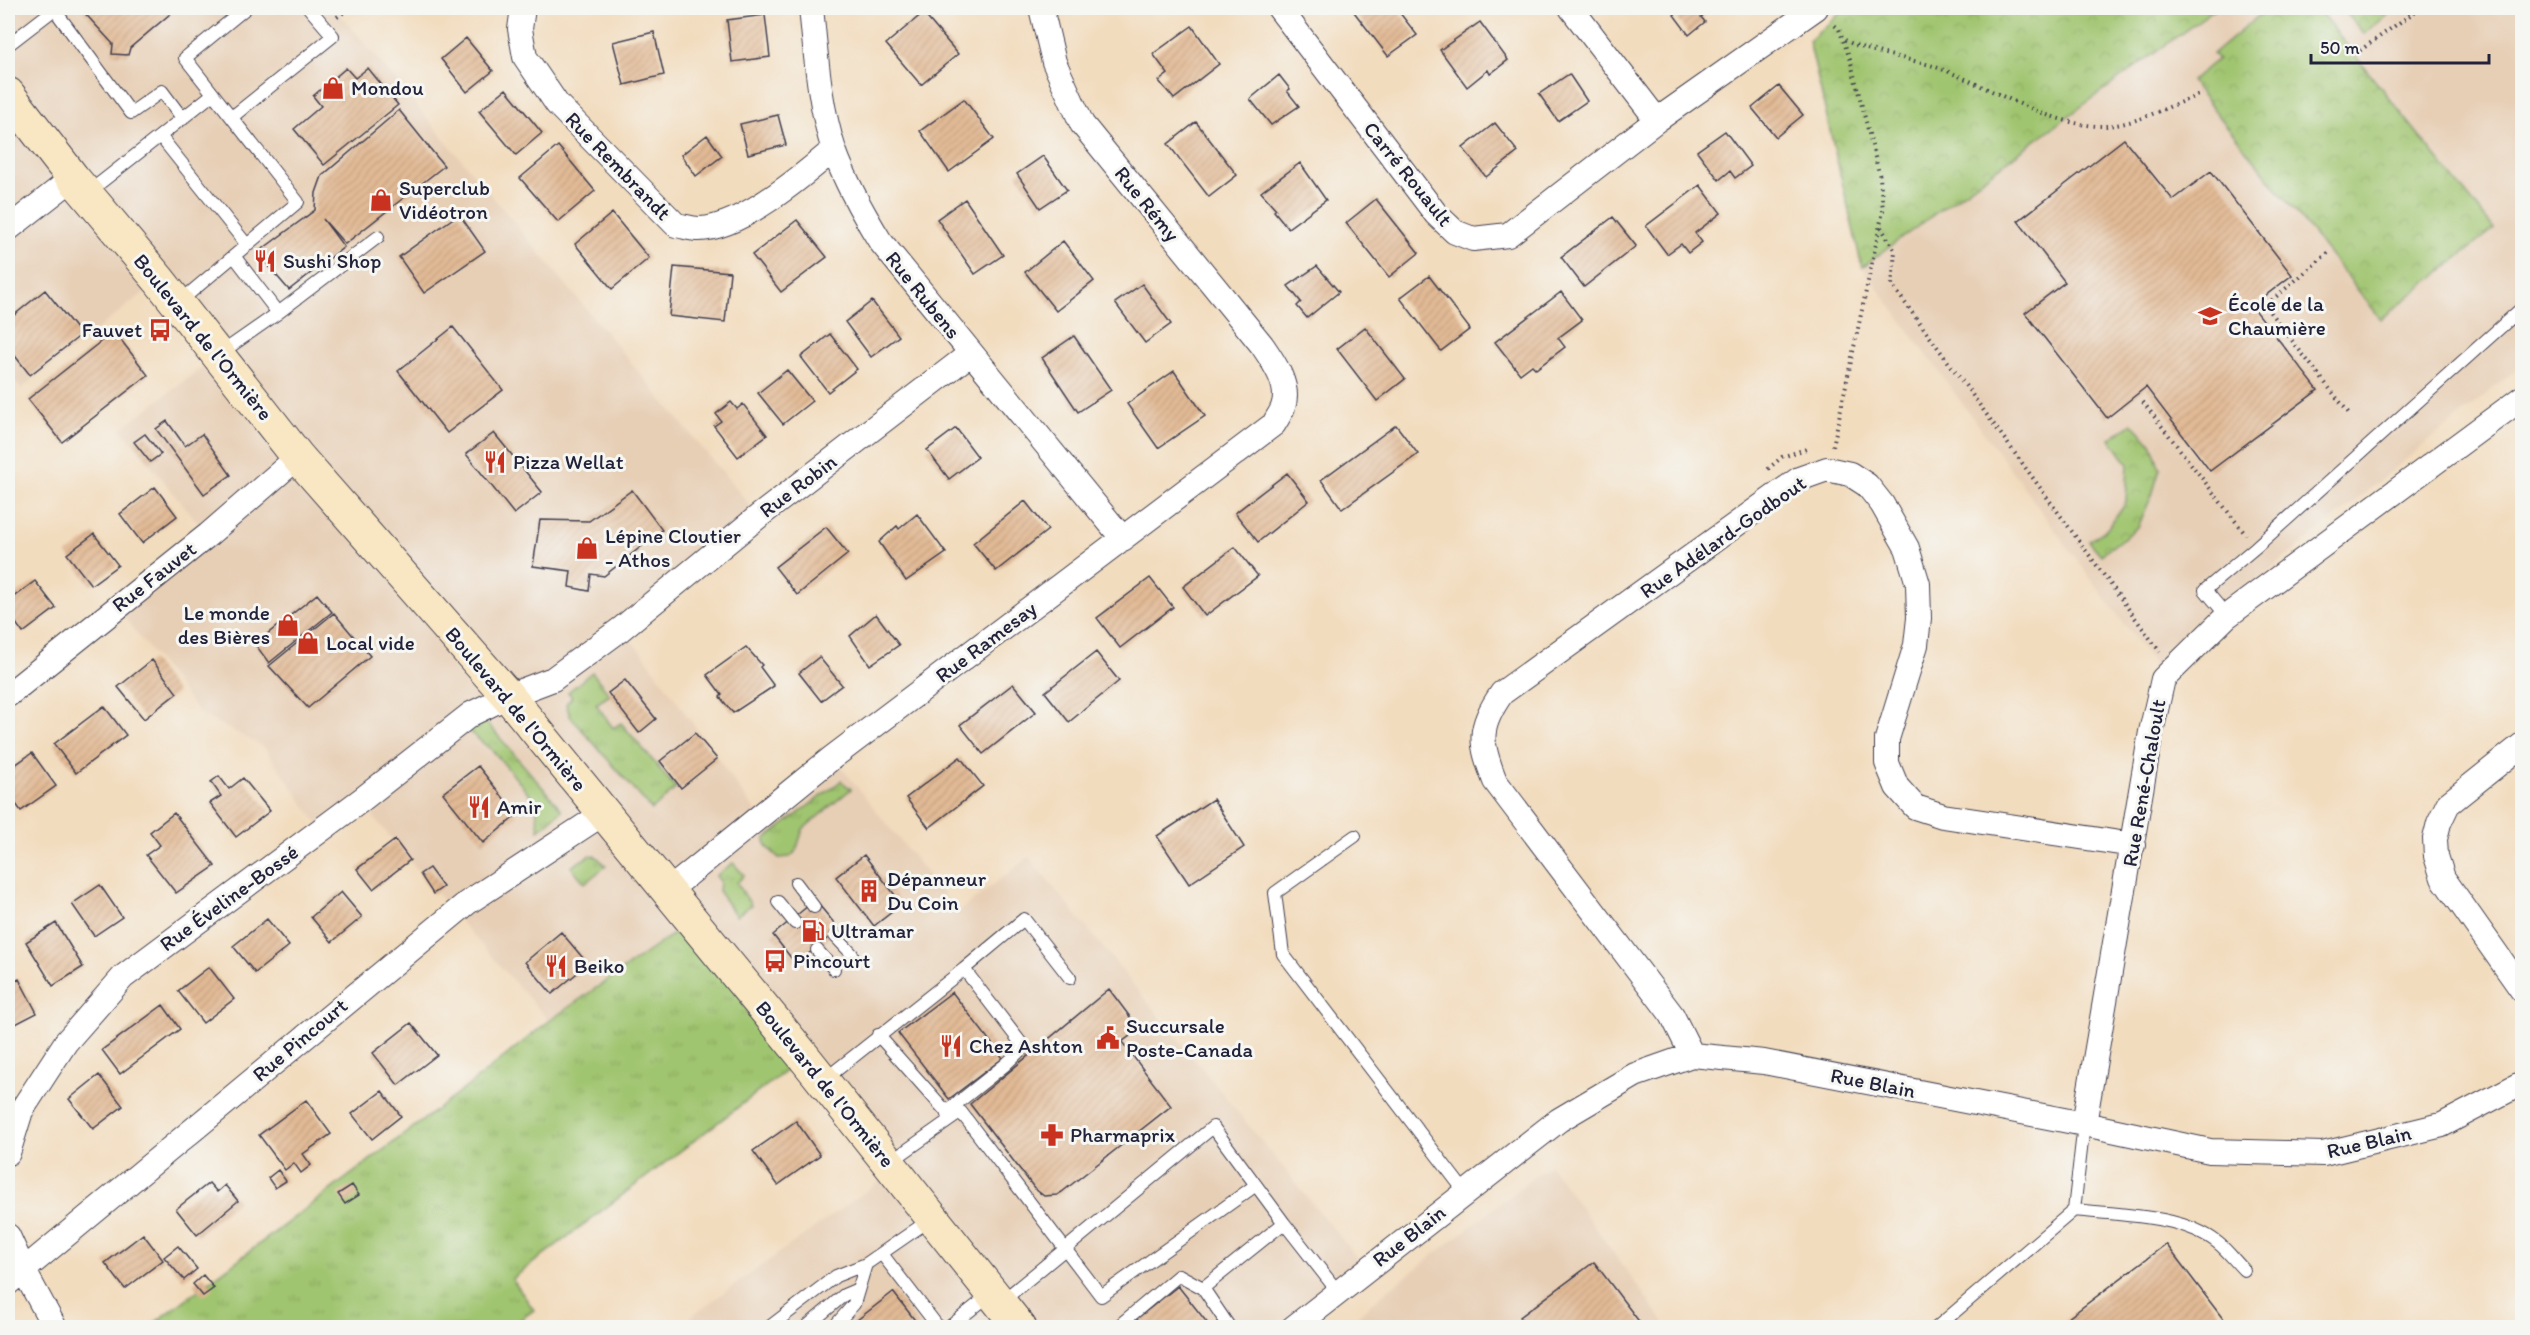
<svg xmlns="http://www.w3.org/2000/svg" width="2530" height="1335" viewBox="0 0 2530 1335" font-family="Itim,sans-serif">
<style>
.built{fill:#e7cfb6}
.grass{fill:url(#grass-tufts);stroke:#617455;stroke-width:1.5}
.park{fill:url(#park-crowns);stroke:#617455;stroke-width:1.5}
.building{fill:url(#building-hatch)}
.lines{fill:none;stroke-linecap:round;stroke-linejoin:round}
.lane-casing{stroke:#413e4f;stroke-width:14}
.street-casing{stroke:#413e4f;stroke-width:26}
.secondary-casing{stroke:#413e4f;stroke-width:35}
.path{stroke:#413e4f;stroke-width:4;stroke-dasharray:1.5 4.5;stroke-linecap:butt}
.lane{stroke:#fff;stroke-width:12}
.street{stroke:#fff;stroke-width:24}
.secondary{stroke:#f9e7c3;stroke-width:33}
.labels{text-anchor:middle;stroke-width:6;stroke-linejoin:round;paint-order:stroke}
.poi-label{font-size:21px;fill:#22223b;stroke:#f6f6f2;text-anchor:start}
.street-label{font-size:21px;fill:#22223b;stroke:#f6f6f2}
</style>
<defs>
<pattern id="grass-tufts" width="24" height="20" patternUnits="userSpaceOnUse" patternTransform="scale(1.5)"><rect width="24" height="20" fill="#a0c56f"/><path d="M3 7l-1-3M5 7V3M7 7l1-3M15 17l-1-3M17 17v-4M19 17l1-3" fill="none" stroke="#8aa961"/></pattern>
<pattern id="park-crowns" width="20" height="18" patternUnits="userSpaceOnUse" patternTransform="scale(1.5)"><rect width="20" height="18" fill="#a0c56f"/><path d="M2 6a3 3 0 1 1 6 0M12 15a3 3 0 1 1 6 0" fill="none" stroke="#8aa961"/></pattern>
<pattern id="building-hatch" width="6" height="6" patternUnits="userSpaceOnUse" patternTransform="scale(1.5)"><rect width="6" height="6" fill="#e2ba95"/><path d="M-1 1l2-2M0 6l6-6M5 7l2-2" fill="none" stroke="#c2a081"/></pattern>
</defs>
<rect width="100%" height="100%" fill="#f6f6f2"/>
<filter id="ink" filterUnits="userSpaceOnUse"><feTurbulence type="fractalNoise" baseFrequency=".0167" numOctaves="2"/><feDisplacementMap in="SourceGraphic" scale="12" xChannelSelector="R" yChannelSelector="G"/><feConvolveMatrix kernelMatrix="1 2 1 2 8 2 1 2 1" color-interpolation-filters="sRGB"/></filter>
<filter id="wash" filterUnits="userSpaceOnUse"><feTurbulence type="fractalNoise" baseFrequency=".008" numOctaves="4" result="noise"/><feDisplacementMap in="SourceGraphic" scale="24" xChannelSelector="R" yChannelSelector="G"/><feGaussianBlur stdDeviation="1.35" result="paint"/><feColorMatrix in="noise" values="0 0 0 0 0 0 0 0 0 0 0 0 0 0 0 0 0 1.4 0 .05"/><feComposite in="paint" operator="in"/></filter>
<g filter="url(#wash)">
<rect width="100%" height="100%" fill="#f2dcbe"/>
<path class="built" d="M8 8H335L759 516 621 629 644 655 760 818 833 757 958 912 1029 857 1366 1269 1293 1327H676L894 1171 692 921 549 1021 454 914 360 801 322 830 264 747 200 714 116 607 208 535 121 429 218 355 159 281 21 389 8 373Z
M2216 8H2522V365L2154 665 1862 267Z
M1550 1165 1667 1327 1344 1328 1379 1297Z"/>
<path class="grass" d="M592 672 610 695 596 704 613 728 621 723 676 788 652 810 570 716 566 704 572 697 568 692Z
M482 717 562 810 539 830 535 801 494 752 467 730Z
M841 781 851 789 803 829 796 851 790 857 779 858 766 846 765 839Z
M590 855 597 857 606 866 585 883 571 867Z
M733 863 744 875 737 883 751 905 736 916 719 892 720 881 716 876Z
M692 921 804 1057 512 1279 534 1310 510 1327 148 1328 468 1086 549 1021Z"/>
<path class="park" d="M1846 8H2216L1862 267 1809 41Z
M2268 8H2271L2276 13 2283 8H2317L2494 229 2381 319 2191 81 2218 59 2213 54Z
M2342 8H2396L2364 34Z
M2132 423 2151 443 2160 469 2152 495 2138 527 2101 555 2089 541 2107 529 2126 502 2128 464 2110 439Z"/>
<g id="blocks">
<path class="building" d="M80 8H177L130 48 128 55 112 54 113 44Z
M1351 8H1396L1417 35 1388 56Z
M1683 8H1714L1701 17 1705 22 1689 35 1674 15Z
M923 13 958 54 921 85 886 44Z
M765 15 770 57 732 62 727 20Z
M1480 22 1508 60 1490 74 1488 70 1467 87 1440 50Z
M1192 26 1219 64 1174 99 1159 81 1168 74 1153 54Z
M654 32 664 75 624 85 613 42Z
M466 38 493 71 467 92 441 59Z
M346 68 355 78 368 68 398 105 324 165 294 129 321 106 313 96Z
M1569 74 1587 101 1558 121 1539 94Z
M1279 75 1290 89 1287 91 1299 106 1271 125 1250 99Z
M1779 86 1803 115 1776 137 1752 108Z
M506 89 542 133 516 155 479 111Z
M964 99 994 139 949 172 920 131Z
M399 110 444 166 345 244 323 219 344 247 289 290 257 253 315 210 316 193 322 176Z
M778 115 786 145 748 154 740 124Z
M1196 122 1237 175 1209 197 1168 144Z
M1495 123 1518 152 1486 177 1463 148Z
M1725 131 1751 166 1735 178 1730 171 1719 180 1697 151Z
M707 135 722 156 696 176 681 155Z
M2124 139 2173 200 2211 171 2292 275 2252 306 2318 390 2210 471 2146 387 2107 418 2025 313 2065 282 2018 221Z
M558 146 595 191 558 222 520 178Z
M1043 156 1067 190 1040 208 1017 174Z
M1300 163 1326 200 1288 228 1274 211 1276 209 1261 192Z
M1700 185 1721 213 1695 233 1702 242 1688 253 1681 244 1667 254 1646 226Z
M965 199 1003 255 975 274 937 219Z
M1376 199 1419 253 1389 277 1346 223Z
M612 213 649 258 612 289 575 244Z
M459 214 485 251 424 293 399 257Z
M1613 217 1636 246 1584 287 1561 257Z
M797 220 827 257 781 292 752 255Z
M1063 241 1094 281 1056 311 1025 272Z
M1317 266 1339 292 1307 318 1297 306 1301 302 1288 286Z
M674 267 730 272 725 322 669 316Z
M1429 276 1470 329 1441 351 1400 298Z
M1142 284 1171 324 1145 343 1115 303Z
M45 290 81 335 30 375 8 347V320Z
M1561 292 1582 320 1558 338 1565 347 1536 369 1532 365 1520 374 1495 342Z
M872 301 899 336 871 357 845 322Z
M453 327 503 390 447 433 398 371Z
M1365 327 1405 379 1377 401 1337 349Z
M114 331 148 375 62 442 28 399Z
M830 334 857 369 828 392 801 357Z
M1074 336 1111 390 1078 412 1042 358Z
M787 370 812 401 783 424 758 393Z
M1174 371 1205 416 1158 448 1127 404Z
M731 402 737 409 743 404 767 435 738 457 714 426 721 421 716 414Z
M167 421 185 446 202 434 231 475 204 494 156 429Z
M1396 425 1418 454 1342 509 1321 480Z
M956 428 978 457 949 479 927 450Z
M494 433 542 492 514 514 466 454Z
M145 434 161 454 150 462 134 442Z
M1287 473 1309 501 1258 542 1235 513Z
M155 487 177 516 142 543 120 514Z
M632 490 662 530 604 576 591 574 589 591 569 587 571 571 533 566 540 520 589 521Z
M1025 501 1048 530 996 571 973 543Z
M917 514 946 553 906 581 879 542 897 526 899 529Z
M826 527 848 554 797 595 775 567Z
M94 534 118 565 91 585 67 554Z
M1235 547 1258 576 1205 616 1183 587Z
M1150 578 1173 607 1120 648 1097 618Z
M35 581 56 608 23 633 8 612V601Z
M317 594 332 612 269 663 255 644Z
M334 613 370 656 308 708 269 666Z
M876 614 899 645 870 665 850 636Z
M746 647 762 665 760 667 774 686 733 713 720 697 722 695 707 675Z
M1096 652 1119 681 1069 722 1045 692Z
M819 657 842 685 821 701 799 673Z
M152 660 177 693 144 719 118 687Z
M625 680 656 719 639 733 608 693Z
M1013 684 1036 712 983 754 960 725Z
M104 706 126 735 76 773 54 744Z
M695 733 717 759 681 788 660 761Z
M32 753 56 786 21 811 8 793V770Z
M960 757 983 786 929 828 906 798Z
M478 766 517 815 483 843 443 793Z
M219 776 229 789 243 778 270 811 236 837 210 803 221 796 211 782Z
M1213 799 1244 847 1189 884 1157 836Z
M174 813 215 866 176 893 146 855 160 845 150 832Z
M395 840 410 860 373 889 357 869Z
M864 855 902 904 874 926 836 877Z
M429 868 443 887 433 894 420 874Z
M100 885 122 917 94 936 72 904Z
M341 892 362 917 332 942 311 917Z
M815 900 839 929 796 964 773 935Z
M267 919 289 946 255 973 233 946Z
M56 923 83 967 53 986 26 942Z
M561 932 588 964 552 994 525 962Z
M209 967 234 999 203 1023 178 991Z
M19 979 37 1013 10 1027 8 1021V985Z
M1109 989 1139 1029 1122 1042 1171 1106 1062 1192 1057 1195 1044 1196 1035 1189 970 1104Z
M952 992 1003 1058 949 1099 898 1033Z
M163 1005 180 1029 120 1074 102 1050Z
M411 1023 437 1055 398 1085 373 1053Z
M99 1075 123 1106 93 1129 69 1099Z
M382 1091 401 1116 372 1139 352 1114Z
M306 1100 331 1134 303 1154 311 1165 301 1173 294 1163 285 1170 259 1135Z
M796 1121 820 1155 778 1185 753 1151Z
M278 1170 286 1181 275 1188 268 1178Z
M209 1183 217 1192 225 1185 238 1201 197 1235 176 1209Z
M352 1185 359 1195 345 1204 338 1194Z
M143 1234 163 1260 125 1289 105 1263Z
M2166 1244 2230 1328H2055Z
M178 1246 197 1269 184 1280 164 1257Z
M1594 1262 1644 1328H1528L1520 1317Z
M203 1275 214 1288 203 1296 193 1284Z
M1178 1286 1209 1325 1205 1328H1125Z
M893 1292 921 1328H847Z"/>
</g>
</g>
<g filter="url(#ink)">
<use href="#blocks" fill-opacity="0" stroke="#413e4f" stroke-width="1.5"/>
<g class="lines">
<g class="lane-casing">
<path id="lane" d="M54 9 131 113 162 91 183 119
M8 45 56 8
M232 117 333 36 309 8
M160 136 213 94
M86 194 160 136 247 245
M178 303 298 202 185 58 246 8
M278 313 378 237
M218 355 278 313 234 256
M2227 616 2205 590 2256 547 2522 308
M1355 836 1275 893 1283 954 1465 1192
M796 883 814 907
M778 902 795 923
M835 936 852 954
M817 950 834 969
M878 1035 951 1117
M824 1080 964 969
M946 1112 1005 1065 1024 1047 964 969 1024 919 1070 978
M890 1162 961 1112 1101 1296 1256 1185
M2074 1210C2118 1215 2182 1214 2218 1243 2227 1250 2235 1261 2244 1270
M882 1254 939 1328
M1001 1302 1213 1127 1284 1223
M768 1328 836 1276 866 1264 931 1219
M805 1328 844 1295 858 1289
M833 1328 854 1304 866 1264
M948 1328 992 1293
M1116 1328 1179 1275 1203 1288
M1230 1328 1203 1288 1284 1223 1338 1292
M1936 1328 2074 1210 2084 1124"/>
</g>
<g class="street-casing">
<path id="street" d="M523 8 520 29 525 57 557 104 676 225C683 226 692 229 699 229 740 229 804 175 834 149
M811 8C816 55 819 104 834 150 846 183 862 212 880 241L1123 539
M1279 8 1436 214 1455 232 1473 239 1508 235 1657 120 1816 8
M1571 8 1657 120
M8 229 73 178
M8 695 208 535 298 457
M2522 745 2448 804 2439 823 2435 839 2436 856 2443 878 2522 990
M668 891 833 757 1274 424C1277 418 1281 413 1283 407 1291 386 1273 361 1262 345L1082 124 1054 62 1041 8
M1692 1055 1672 1015 1495 781C1480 743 1477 728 1502 693L1799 479 1827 469 1850 474 1867 485 1882 504 1907 548 1918 584 1919 618 1916 645 1887 739V763L1897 787 1915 807 1943 816 2133 845
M2084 1124 2151 732 2163 679 2227 616 2522 398
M8 1153 21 1111 66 1042 123 977 360 801 471 714 508 696 553 679 621 629 759 516 970 354
M8 1236 23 1269 55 1328
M8 1283 467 903 604 813
M1293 1328 1559 1120 1635 1075 1692 1055 1764 1062 2084 1124 2210 1151 2323 1154 2442 1125 2522 1083"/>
</g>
<g class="secondary-casing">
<path id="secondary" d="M8 94 73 178 159 280 298 457 508 696 804 1057 1020 1328"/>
</g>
<path class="path" d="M2518 8 2522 11
M337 17 350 8
M1845 40C1862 51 1911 59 1933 66 1984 83 2043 123 2097 126 2133 128 2168 105 2202 94
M2355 54 2420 8
M1881 227 1895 251 1892 285 2160 652
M2328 253 2265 306 2351 416
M2143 402 2246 535
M1833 446 1883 211 1880 177 1850 59 1839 29 1833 24
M1768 469 1782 457 1809 448"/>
<use href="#lane" class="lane"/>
<use href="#street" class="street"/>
<use href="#secondary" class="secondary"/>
</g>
</g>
<defs>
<g id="shop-bare" transform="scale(1.8)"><path d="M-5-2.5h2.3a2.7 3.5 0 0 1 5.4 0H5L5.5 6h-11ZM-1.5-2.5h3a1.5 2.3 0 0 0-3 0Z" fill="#c8321e" stroke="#f6f6f2" stroke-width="2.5" paint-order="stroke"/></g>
<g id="restaurant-bare" transform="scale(1.8)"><path d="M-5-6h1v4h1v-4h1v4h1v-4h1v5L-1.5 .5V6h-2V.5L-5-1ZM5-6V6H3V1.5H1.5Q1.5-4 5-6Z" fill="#c8321e" stroke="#f6f6f2" stroke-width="2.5" paint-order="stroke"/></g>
<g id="school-bare" transform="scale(1.8)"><path d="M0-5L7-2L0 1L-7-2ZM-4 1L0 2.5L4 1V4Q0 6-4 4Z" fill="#c8321e" stroke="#f6f6f2" stroke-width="2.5" paint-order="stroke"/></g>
<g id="bus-bare" transform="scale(1.8)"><path d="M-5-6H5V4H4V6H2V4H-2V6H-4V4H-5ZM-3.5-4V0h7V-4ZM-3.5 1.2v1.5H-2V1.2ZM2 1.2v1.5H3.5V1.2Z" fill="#c8321e" stroke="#f6f6f2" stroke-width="2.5" paint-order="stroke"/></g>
<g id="building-bare" transform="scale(1.8)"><path d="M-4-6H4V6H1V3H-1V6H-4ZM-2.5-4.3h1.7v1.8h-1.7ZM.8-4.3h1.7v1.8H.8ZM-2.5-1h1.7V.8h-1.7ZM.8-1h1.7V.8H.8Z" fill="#c8321e" stroke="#f6f6f2" stroke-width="2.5" paint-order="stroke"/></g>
<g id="fuel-bare" transform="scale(1.8)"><path d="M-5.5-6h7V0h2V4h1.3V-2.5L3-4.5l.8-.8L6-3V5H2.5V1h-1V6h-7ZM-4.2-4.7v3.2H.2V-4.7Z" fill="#c8321e" stroke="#f6f6f2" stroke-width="2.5" paint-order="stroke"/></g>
<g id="civic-bare" transform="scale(1.8)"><path d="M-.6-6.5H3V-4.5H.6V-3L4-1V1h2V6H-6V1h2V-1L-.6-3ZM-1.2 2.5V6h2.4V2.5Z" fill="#c8321e" stroke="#f6f6f2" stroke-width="2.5" paint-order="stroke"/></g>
<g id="pharmacy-bare" transform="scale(1.8)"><path d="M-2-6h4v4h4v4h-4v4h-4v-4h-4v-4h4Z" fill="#c8321e" stroke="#f6f6f2" stroke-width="2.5" paint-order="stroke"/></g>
</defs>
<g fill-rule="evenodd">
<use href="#shop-bare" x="333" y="88"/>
<use href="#shop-bare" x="381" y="200"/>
<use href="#restaurant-bare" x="265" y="261"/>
<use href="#school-bare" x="2210" y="316"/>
<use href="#bus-bare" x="160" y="330"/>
<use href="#restaurant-bare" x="495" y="462"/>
<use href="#shop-bare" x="587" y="548"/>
<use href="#shop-bare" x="288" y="625"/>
<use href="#shop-bare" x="308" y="643"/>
<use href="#restaurant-bare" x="479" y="807"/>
<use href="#building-bare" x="869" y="891"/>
<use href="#fuel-bare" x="813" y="931"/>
<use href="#bus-bare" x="775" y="961"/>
<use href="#restaurant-bare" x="556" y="966"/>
<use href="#civic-bare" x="1108" y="1038"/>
<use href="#restaurant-bare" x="951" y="1046"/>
<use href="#pharmacy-bare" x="1052" y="1135"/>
</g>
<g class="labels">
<g class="poi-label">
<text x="351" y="95">Mondou</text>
<text x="399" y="195">Superclub<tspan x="399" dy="24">Vidéotron</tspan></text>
<text x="283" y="268">Sushi Shop</text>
<text x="2228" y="311">École de la<tspan x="2228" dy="24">Chaumière</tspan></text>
<text x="142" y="337" text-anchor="end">Fauvet</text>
<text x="513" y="469">Pizza Wellat</text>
<text x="605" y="543">Lépine Cloutier<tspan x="605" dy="24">- Athos</tspan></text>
<text x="270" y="620" text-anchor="end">Le monde<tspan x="270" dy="24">des Bières</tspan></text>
<text x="326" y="650">Local vide</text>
<text x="497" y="814">Amir</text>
<text x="887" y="886">Dépanneur<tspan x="887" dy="24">Du Coin</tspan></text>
<text x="831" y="938">Ultramar</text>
<text x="793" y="968">Pincourt</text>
<text x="574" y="973">Beiko</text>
<text x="1126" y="1033">Succursale<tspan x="1126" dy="24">Poste-Canada</tspan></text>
<text x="969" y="1053">Chez Ashton</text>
<text x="1070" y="1142">Pharmaprix</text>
</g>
<g class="street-label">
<text transform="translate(618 166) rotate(46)" y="7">Rue Rembrandt</text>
<text transform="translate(1408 174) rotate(51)" y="7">Carré Rouault</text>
<text transform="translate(1147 204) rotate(51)" y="7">Rue Rémy</text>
<text transform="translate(923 295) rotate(51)" y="7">Rue Rubens</text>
<text transform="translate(203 337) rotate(51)" y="7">Boulevard de l'Ormière</text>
<text transform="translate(798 486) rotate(-37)" y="7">Rue Robin</text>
<text transform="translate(1723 537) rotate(-35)" y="7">Rue Adélard-Godbout</text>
<text transform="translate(154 577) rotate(-38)" y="7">Rue Fauvet</text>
<text transform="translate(986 642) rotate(-37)" y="7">Rue Ramesay</text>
<text transform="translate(516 709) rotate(50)" y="7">Boulevard de l'Ormière</text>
<text transform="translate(2144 783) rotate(-80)" y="7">Rue René-Chaloult</text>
<text transform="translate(229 898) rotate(-36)" y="7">Rue Éveline-Bossé</text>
<text transform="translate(300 1040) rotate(-40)" y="7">Rue Pincourt</text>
<text transform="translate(1873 1083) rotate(11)" y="7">Rue Blain</text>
<text transform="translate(825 1084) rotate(51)" y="7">Boulevard de l'Ormière</text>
<text transform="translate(2369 1142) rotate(-13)" y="7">Rue Blain</text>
<text transform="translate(1409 1236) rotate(-38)" y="7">Rue Blain</text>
</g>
</g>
<rect width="2530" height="1335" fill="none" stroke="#f6f6f2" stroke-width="30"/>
<path d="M2311 54v9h178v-9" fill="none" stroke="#22223b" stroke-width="3"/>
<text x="2320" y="54" font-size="18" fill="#22223b" stroke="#f6f6f2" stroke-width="4.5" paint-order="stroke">50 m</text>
</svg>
